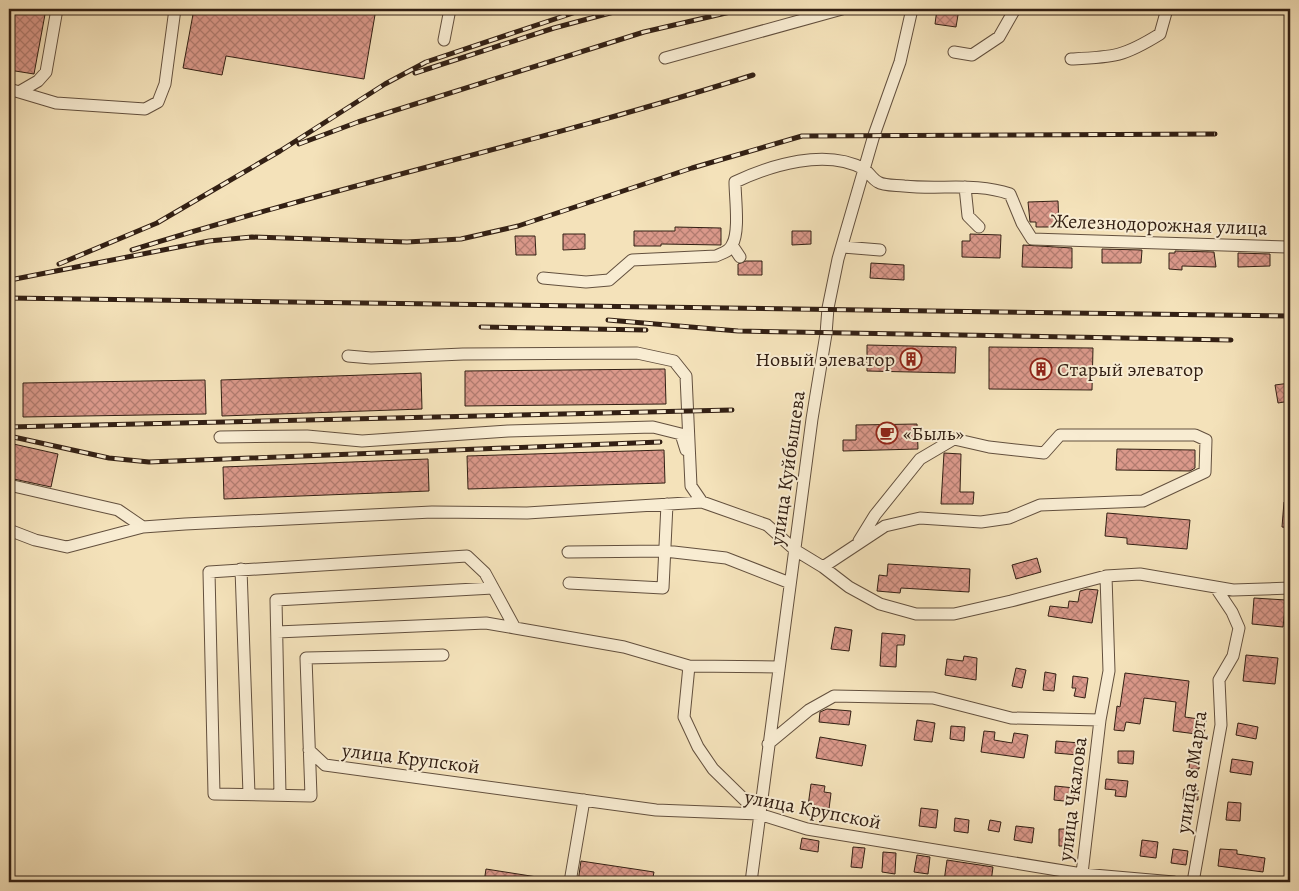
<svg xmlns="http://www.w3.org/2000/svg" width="1299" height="891" viewBox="0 0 1299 891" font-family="Alegreya,serif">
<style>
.building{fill:url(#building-cross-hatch);stroke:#332014}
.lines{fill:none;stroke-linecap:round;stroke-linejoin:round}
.minor-casing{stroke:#63503e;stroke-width:13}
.minor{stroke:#f8ecd2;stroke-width:11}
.rail-casing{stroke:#332014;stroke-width:5}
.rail{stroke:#f8ecd2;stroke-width:3;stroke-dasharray:9;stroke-linecap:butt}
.labels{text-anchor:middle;stroke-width:4;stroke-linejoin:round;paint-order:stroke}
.street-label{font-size:20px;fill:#332014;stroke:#f8ecd2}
.poi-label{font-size:20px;fill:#332014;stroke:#f8ecd2;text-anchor:start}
</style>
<defs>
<pattern id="building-cross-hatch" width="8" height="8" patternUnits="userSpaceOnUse" patternTransform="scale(1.25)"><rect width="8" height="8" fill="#db998b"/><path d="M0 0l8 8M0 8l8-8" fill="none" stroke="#b27c70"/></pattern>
</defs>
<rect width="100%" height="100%" fill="#f4e2ba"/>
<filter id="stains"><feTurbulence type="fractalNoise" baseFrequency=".004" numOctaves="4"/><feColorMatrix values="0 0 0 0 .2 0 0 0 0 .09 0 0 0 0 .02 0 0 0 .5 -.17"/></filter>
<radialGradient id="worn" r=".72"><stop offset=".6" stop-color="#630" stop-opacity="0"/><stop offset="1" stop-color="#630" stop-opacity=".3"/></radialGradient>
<path class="building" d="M9 9H46L34 74 9 70Z
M194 9H376L364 79 226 56 222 75 183 68Z
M937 9H959L956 27 935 24Z
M1058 201 1059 227H1036V222H1030L1028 202Z
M675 227 721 228V245L661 244V246H634V231H675Z
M792 231H811V244L792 245Z
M563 234H585V249L563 250Z
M970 234 1001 235 1000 258 962 257V241H970Z
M515 236H535L536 255H516Z
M1023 245 1072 248V268L1022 267Z
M1102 249 1142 250 1141 263H1102Z
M1175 251 1214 252 1216 267 1182 266V270L1169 269V253H1175Z
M1238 253 1270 254V266L1238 267Z
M746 261H762V275H738V264Z
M871 263 904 265V280L870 278Z
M867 345 956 347 955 373 867 371Z
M989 347 1093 348 1092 390 989 389Z
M665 369 666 404 465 406V371Z
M421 373 422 409 222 416 221 380Z
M205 380 206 414 23 417V383Z
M1290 383V401L1278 403 1275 385Z
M917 424 918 449 843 451V440H856V425Z
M9 443 58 454 51 487 9 478Z
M1117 449 1195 450V468L1190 471 1116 470Z
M664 450 665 483 468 489 467 456Z
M944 453 961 454 960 492H974L973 504H941Z
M428 459 429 491 224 499 223 467Z
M1284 502H1290V528L1282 527Z
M1107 513 1190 520 1187 549 1127 544V538L1105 536Z
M1037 558 1041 572 1016 579 1012 565Z
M888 564 970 569 969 592 901 588 900 593 877 591 879 575 887 576Z
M1087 589 1098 590 1092 623 1048 616 1050 606 1068 608 1069 601 1078 602 1080 591Z
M1254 598 1286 600 1283 627 1252 624Z
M835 627 852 630 849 651 831 649Z
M882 633 905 635 904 645H897L896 667 880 666Z
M1246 655 1278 658 1275 684 1243 681Z
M964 656 977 658 976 680 945 675 947 659 963 661Z
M1016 668 1026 670 1022 688 1012 686Z
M1045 672 1056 674 1054 691 1043 690Z
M1125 673 1189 681 1185 717 1206 720 1204 735 1173 731 1176 702 1144 698 1140 724 1126 722 1124 731 1114 730 1117 706 1120 707Z
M1073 676 1088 678 1085 698 1074 696 1076 688H1072Z
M827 709 851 711 849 725 819 722 820 712Z
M917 720 935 723 932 742 914 740Z
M1238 723 1258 727 1256 739 1236 735Z
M951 726 965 727 964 741 950 739Z
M984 731 995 732 994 740 1012 743 1014 733 1028 735 1024 758 981 752Z
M820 737 866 745 862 766 816 758Z
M1056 741 1080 743 1078 755 1055 753Z
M1118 751H1134L1133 764 1118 763Z
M1190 755H1200L1199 769H1189Z
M1232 759 1253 762 1251 775 1230 772Z
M1106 779 1128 781 1126 797 1115 796 1116 790 1105 789Z
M811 784 825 786 824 792 831 793 829 809 808 806Z
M1055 786 1075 788 1074 802 1054 800Z
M1184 789 1198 790V800L1183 799Z
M1228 802 1241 803 1240 821 1226 820Z
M921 808 938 810 936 828 919 826Z
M955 818 969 820 968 833 954 831Z
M990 820 1001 822 999 832 988 830Z
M1016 826 1034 828 1032 843 1014 840Z
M1059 829H1069V846H1059Z
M802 838 819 841 818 852 800 849Z
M1142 840 1158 842 1156 858 1140 856Z
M853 847 865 848 862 868 851 867Z
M1173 849 1188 851 1186 865 1171 863Z
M1220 849 1237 850V854L1265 858 1263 872 1218 866Z
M883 852 896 853 895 874 882 872Z
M917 855 930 857 928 874 914 872Z
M947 860 993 867 991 882 944 881Z
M581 861 654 872 652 882H578Z
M486 869 537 877V882H484Z"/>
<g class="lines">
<g class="minor-casing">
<path id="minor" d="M444 40 450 9
M954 52 972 55 999 37 1015 9
M665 58 842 9
M1071 59C1114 57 1123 57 1160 34L1167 9
M9 89 56 103 145 109 158 102 165 84 175 9
M19 92 38 81 46 72 57 9
M965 187 968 216 979 227
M732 245 740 257
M843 247 880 250
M543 278 586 282 609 280 632 260 716 256C722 253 729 252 732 245 740 232 735 198 735 182 771 165 826 148 864 169 869 172 872 179 878 182 884 186 897 185 904 186 940 190 976 182 1010 194L1022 223 1032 239 1287 247
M348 356 371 358 463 354 637 353 674 361 686 376 691 486 702 502 767 525 795 550 823 567 849 587 880 604 916 614H954L1011 601 1106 576 1140 574 1233 590 1290 588
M220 437 307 436 362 441 508 431 653 427 681 434 686 450
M9 485 118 510 143 527
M9 530 35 540 67 547 143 527 185 524 432 512 527 513 702 502
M568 552 665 551 726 558 790 583
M823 567 885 526 920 518 981 522 1009 518 1040 505 1143 501 1205 472 1206 440 1195 435H1060L1044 453 989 447 954 439 920 459 875 515 859 541
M241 569 249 794
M569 583 663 588 667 504
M277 632 486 623 515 628
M443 655 306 658 311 796 214 794 209 572 467 556 485 573 515 628 624 647 689 666 779 667
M689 666 684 717 698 747 713 769 759 814
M768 744 809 710 834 696 933 698 1011 718 1100 720
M309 750 325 765 656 810 759 814 807 829 1082 874 1174 882
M280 795 276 600 493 588
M570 882 584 800
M751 882 812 419 826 334 828 308 838 259 874 135 900 62 912 9
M1081 882 1100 720 1109 671 1106 576
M1193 882 1221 725 1219 680 1233 656 1239 628 1232 612 1216 588"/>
</g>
<use href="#minor" class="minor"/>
<g class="rail-casing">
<path id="rail" d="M415 73 554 28 625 9
M299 144 358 122 644 32 743 9
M132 250C338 186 548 140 753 75
M59 264 157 223 280 151 385 84 426 62 585 9
M10 280 209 241 252 237 407 242 461 239 518 226 692 168 802 136 1215 134
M9 298 1290 316
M608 320 738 331 1231 340
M481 327 646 330
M9 427 732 410
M9 436 109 458 149 462 660 442"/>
</g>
<use href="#rail" class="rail"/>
</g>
<defs>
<g id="building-ring" transform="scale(1.125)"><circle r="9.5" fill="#f8ecd2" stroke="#8f2418" stroke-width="1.5"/><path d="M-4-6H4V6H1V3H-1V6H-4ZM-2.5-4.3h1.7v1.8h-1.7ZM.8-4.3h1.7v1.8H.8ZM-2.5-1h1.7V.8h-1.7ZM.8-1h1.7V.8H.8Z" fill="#8f2418"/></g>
<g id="cafe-ring" transform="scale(1.125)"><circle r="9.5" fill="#f8ecd2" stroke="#8f2418" stroke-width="1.5"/><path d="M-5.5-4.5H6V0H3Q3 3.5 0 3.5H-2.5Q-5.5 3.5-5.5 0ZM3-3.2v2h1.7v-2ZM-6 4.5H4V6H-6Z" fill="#8f2418"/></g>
</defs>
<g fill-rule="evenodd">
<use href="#building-ring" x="911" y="359"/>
<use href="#building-ring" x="1041" y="369"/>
<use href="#cafe-ring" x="887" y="433"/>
</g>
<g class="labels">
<g class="street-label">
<text transform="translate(1159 224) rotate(2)" y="7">Железнодорожная улица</text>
<text transform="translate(787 468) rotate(-82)" y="7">улица Куйбышева</text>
<text transform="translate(411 758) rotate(7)" y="7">улица Крупской</text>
<text transform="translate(1191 772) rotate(-82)" y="7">улица 8 Марта</text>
<text transform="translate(1072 799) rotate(-83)" y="7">улица Чкалова</text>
<text transform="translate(813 809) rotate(11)" y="7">улица Крупской</text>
</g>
<g class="poi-label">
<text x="895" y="366" text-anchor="end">Новый элеватор</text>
<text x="1057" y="376">Старый элеватор</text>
<text x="903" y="440">«Быль»</text>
</g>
</g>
<rect width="1299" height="891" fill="none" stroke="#f4e2ba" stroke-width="30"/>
<rect x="10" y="10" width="1279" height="871" fill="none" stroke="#332014" stroke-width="2.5"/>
<rect x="15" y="15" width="1269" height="861" fill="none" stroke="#332014"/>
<rect width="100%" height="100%" filter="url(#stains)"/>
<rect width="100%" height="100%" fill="url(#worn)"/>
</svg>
